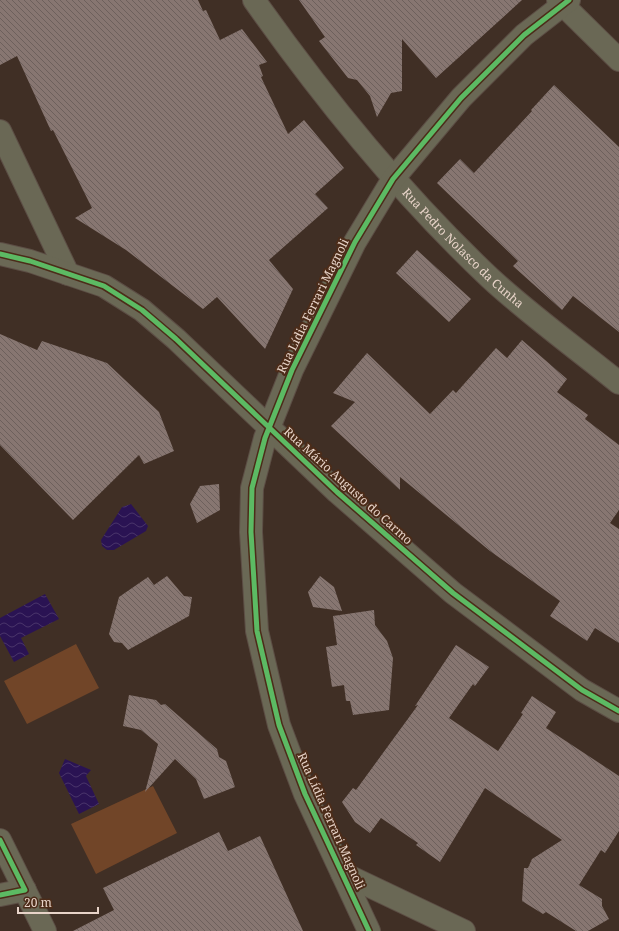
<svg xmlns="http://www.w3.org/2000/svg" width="619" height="931" viewBox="0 0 619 931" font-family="'Noto Serif',serif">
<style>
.park{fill:#714528}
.water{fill:url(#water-waves)}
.building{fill:url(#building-back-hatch)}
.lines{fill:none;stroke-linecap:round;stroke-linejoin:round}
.minor-casing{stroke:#5c4e45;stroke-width:24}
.minor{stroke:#6a6855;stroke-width:22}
.cycleway-casing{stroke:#4c2c19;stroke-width:8}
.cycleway{stroke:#5cba63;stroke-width:5}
.labels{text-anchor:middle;stroke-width:4;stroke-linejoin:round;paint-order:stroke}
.street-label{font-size:12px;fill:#e8d4c9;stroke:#4c2c19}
</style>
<defs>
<pattern id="water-waves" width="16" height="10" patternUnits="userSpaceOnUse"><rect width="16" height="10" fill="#2a1353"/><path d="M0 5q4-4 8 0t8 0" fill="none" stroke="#49346a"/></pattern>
<pattern id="building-back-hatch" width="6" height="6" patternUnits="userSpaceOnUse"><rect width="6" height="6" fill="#877671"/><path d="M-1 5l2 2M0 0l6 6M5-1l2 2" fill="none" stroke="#6d605c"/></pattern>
</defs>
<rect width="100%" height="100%" fill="#402f25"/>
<path class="park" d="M76 644 99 688 27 724 4 681Z
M153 786 177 833 96 874 71 824Z"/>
<path class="water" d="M131 504 148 526 146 531 114 550H107L102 546 101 540 122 507Z
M45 594 59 619 21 638 29 654 14 662 0 636V618Z
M65 759 91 770 86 776 99 804 79 814 59 773Z"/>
<path class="building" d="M0 0H198L203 11 206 10 220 40 242 29 267 62 259 65 263 76 261 77 288 134 304 120 344 168 315 194 328 208 269 260 293 289 265 349 217 297 203 309 126 250 75 218 92 208 53 130 51 131 17 56 0 65Z
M299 0H522L436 78 402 39V91L391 93 377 117 370 96 357 80 348 78 319 41 325 37Z
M554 85 619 147V332L573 296 562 310 513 266 518 261 437 183 460 159 474 173 532 111 531 110Z
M417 250 471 299 449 322 396 273Z
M0 334 37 350 42 341 107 363 159 412 174 451 144 464 139 455 73 520 0 445Z
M522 340 567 379 557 392 588 415 585 419 619 445V510L610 523 619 529V643L595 628 587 641 550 616 560 601 490 551 400 477V490L331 426 355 402 333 393 367 353 430 414 453 390 456 393 496 348 507 358Z
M219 484 220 510 197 523 190 504 200 486Z
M167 576 184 596 192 597 189 616 128 650 122 643 114 642 109 634 119 597 148 577 154 585Z
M320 576 334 587 342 611 313 607 308 592Z
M374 610 375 625 387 641 393 658 389 710 353 715 350 701H346L344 685 332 687 326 647 337 645 333 616Z
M456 645 489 667 475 686 473 684 449 718 498 751 523 714 521 713 532 696 556 712 546 728 619 776V831L605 853 601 850 579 885 602 899V906L609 919 588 931H576L546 912 543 914 522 901 524 868H528L532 859 562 840 485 788 440 862 416 845 418 843 381 818 370 833 355 822 342 802 353 788 356 790 418 705 415 706Z
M129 695 156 700 161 705 165 704 217 749 219 757 226 761 235 787 204 799 196 779 175 759 145 792 158 744 141 730 123 726Z
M219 832 228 851 260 836 303 931H73L114 910 103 888Z"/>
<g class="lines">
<g class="minor-casing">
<g id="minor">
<path id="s1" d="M254 0C324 99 401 194 490 278 530 315 576 348 619 383"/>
<path d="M558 0 619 60"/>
<path d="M0 131 68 274"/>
<path d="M0 254 30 261 104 286 142 310 176 339 337 492 453 593 582 690 619 711"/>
<path d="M0 840 45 931"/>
<path d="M342 873 464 931"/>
<path d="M0 895 25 890"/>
<path d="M369 931 305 794 279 725 257 631 251 532 252 488 265 438 292 370 355 242 393 179 461 98 524 35 569 0"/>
</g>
</g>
<use href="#minor" class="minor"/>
<g class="cycleway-casing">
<path id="cycleway" d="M0 254 30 261 104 286 142 310 176 339 337 492 453 593 582 690 619 711
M0 840 25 890 0 895
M369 931 305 794 279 725 257 631 251 532 252 488 265 438 292 370 355 242 393 179 461 98 524 35 569 0"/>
</g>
<use href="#cycleway" class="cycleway"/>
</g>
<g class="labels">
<g class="street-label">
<text dy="4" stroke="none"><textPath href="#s1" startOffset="325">Rua Pedro Nolasco da Cunha</textPath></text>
<text transform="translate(313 306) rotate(-64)" y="4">Rua Lídia Ferrari Magnoli</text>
<text transform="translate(348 486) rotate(42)" y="4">Rua Mário Augusto do Carmo</text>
<text transform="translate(331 821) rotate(66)" y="4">Rua Lídia Ferrari Magnoli</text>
</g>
</g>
<path d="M18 907v6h80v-6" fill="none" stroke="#e8d4c9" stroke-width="2"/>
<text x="24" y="907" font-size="12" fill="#e8d4c9" stroke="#4c2c19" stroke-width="3" paint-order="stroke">20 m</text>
</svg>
